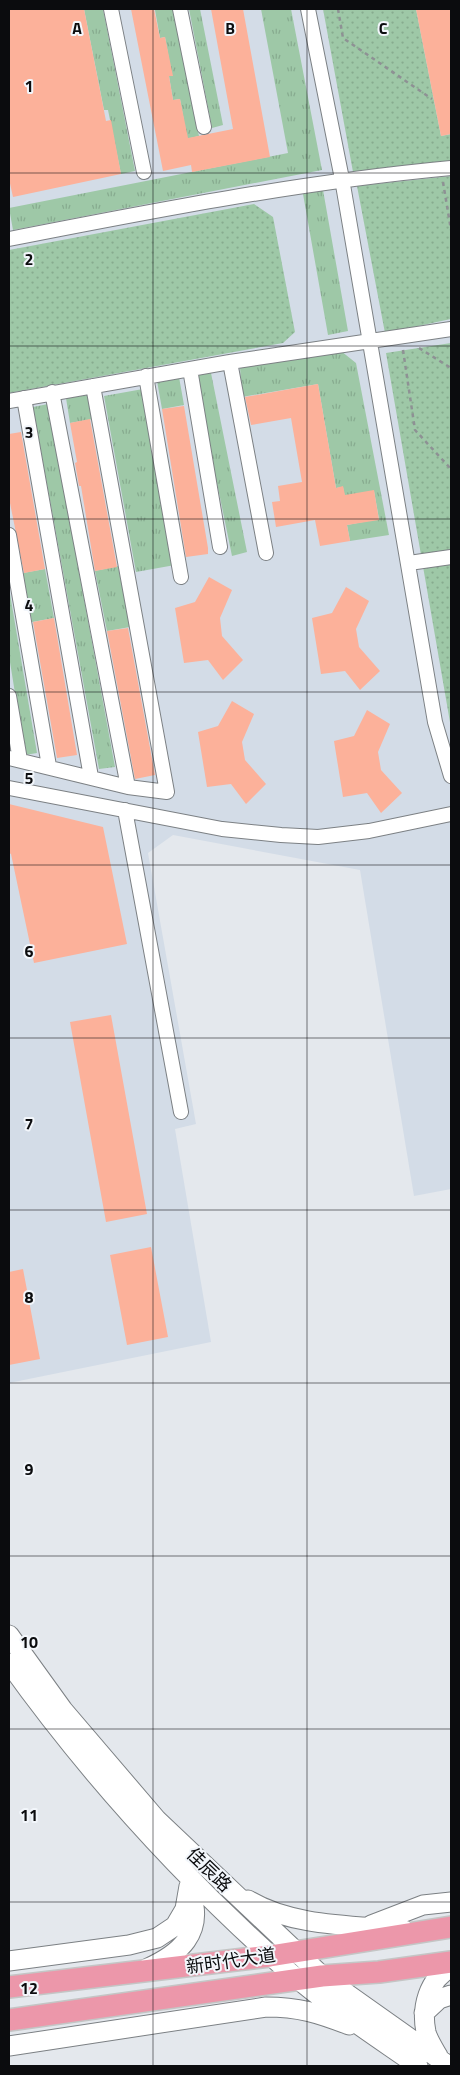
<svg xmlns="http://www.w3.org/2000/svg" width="460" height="2075" viewBox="0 0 460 2075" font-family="'Titillium Web','Noto Sans SC',sans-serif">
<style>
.built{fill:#d3dce7}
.grass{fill:url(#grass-tufts)}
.park{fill:url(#park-dots)}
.building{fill:#fcb19a}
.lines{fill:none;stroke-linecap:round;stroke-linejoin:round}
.street-casing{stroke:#7c8084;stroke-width:16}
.secondary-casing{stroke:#7c8084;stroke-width:21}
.primary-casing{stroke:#c4c5c5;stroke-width:24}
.path{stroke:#8e9194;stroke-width:2.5;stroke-dasharray:4 4;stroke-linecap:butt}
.street{stroke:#fff;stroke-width:14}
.secondary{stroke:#fff;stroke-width:19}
.primary{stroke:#ec97aa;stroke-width:21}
.grid{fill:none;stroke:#0b0c0e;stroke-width:1;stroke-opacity:0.55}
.labels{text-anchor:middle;stroke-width:4;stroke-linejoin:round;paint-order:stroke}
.street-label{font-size:18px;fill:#0b0c0e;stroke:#f2f6fb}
.grid-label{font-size:16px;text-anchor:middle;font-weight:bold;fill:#0b0c0e;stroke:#f2f6fb;stroke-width:4;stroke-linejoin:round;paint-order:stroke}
</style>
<defs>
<pattern id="grass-tufts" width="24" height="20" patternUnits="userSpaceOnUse" patternTransform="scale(1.25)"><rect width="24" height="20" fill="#9ec8a7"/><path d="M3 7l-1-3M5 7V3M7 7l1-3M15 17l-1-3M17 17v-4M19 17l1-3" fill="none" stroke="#87ab8f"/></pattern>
<pattern id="park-dots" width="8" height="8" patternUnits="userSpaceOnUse" patternTransform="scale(1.25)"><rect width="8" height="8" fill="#9ec8a7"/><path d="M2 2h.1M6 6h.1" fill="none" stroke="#87ab8f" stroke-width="1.8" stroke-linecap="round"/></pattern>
</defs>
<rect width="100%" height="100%" fill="#e4e8ed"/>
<path class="built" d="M9 9H451V1189L414 1196 360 870 173 835 148 853 196 1124 175 1129 211 1342 9 1383Z"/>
<path class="grass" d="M84 9H103L135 171 121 174 108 110H104Z
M173 9 199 136 182 140 184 121 180 99 173 100 169 76H172L165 37 160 38 155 10Z
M189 9H200L223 125 212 128Z
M261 9H291L322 170 13 230 9 208 288 153Z
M323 190 348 331 328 335 303 194Z
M341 351 356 363 389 535 350 541 347 525 379 519 374 491 361 493 347 509 343 487 336 488 318 384 242 397 240 367Z
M211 373 247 552 232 556 195 376Z
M179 377 184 405 162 409 157 381Z
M143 389 175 565 136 572 104 396Z
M89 395 93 419 70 423 66 398Z
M48 404 115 767 99 769 33 407Z
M118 566 130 627 107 631 95 571Z
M45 569 54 618 32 622 23 573Z
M9 588 37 753 25 755 9 656Z"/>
<path class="park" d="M323 9H416L441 136 451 134V162L446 161 353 172Z
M451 176V319L385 333 357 186Z
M254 204 273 217 295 332 283 343 9 393V250Z
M451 343V728L386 353Z"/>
<path class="building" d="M9 9H84L106 121 111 120 121 174 13 197 9 179Z
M131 9H154L160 38 165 37 173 76H169L173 100 180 99 188 138 233 129 211 9H243L270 157 192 172 191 165 163 171Z
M416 9H451V134L441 136Z
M318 384 336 488 343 486 345 495 374 490 379 520 347 525 350 541 320 546 315 520 276 527 272 502 280 501 278 486 302 482 291 418 251 425 245 397Z
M184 406 208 548V554L186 557 162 409Z
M90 419 117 567 95 571 81 486H79L75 463 77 462 70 423Z
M21 432 45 569 24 573 9 498V434Z
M209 577 232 590 220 618 222 636 243 660 223 680 208 660 184 663 175 608 195 602Z
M346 587 369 601 356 629 359 647 380 671 360 690 345 671 321 674 312 618 332 613Z
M54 618 77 755 57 758 33 622Z
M128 628 155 775 135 779 107 631Z
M232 701 254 714 242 742 245 760 266 784 246 804 231 784 207 787 198 732 218 726Z
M367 710 390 724 378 752 381 770 402 793 381 813 367 793 343 797 334 741 354 736Z
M9 804 103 827 127 944 34 963 11 854 9 853Z
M111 1015 147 1214 106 1222 70 1022Z
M151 1247 168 1337 127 1345 110 1255Z
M23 1269 40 1359 9 1365V1272Z"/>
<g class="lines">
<g class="street-casing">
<path id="street" d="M111 9 144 172
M180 9 204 127
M308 9 342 179 435 722 451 776
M9 239C156 210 302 182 451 168
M230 362 266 553
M190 369 220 547
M146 376 181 577
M52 392 128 787
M24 398 91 777
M9 401 230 362 451 329
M9 535 49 766
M409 563 451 557
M9 696 20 760
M9 758 128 787 167 792 93 386
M9 788 222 829 281 835 318 837 369 831 451 814
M125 810 181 1112"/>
</g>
<g class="secondary-casing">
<path id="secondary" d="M9 1635 63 1710 157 1820 322 1976 449 2066
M9 1663C85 1769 173 1867 270 1955 315 1997 368 2031 418 2066
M248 1900C293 1927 353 1925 404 1930
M371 1925 423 1905 451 1902
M9 1961 129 1945 157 1938 175 1926 185 1909 189 1886
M146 1969C180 1954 204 1933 191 1894
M424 2013 439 1999 451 1995
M9 2046 266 2007C299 2007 318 2013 349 2025
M438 2056C434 2049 428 2040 426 2032 421 2008 428 1979 451 1968"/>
</g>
<g class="primary-casing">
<path id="primary" d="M9 1987 270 1956 451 1927
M9 2020 322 1976 379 1972 451 1962"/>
</g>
<path class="path" d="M338 9 343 38 432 99
M443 182 451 230
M419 348 451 368
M403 350 415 430 451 469"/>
<use href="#street" class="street"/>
<use href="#secondary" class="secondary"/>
<use href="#primary" class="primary"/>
</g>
<path class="grid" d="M153 9V2066M307 9V2066M9 173H451M9 346H451M9 519H451M9 692H451M9 865H451M9 1038H451M9 1210H451M9 1383H451M9 1556H451M9 1729H451M9 1902H451"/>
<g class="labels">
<g class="street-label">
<text transform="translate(209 1870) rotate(44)" y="6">佳辰路</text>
<text transform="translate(231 1961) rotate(-8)" y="6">新时代大道</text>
</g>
</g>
<g class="grid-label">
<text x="77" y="34">A</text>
<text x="230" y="34">B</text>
<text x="383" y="34">C</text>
<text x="29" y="92">1</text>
<text x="29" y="265">2</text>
<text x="29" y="438">3</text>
<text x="29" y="611">4</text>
<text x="29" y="784">5</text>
<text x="29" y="957">6</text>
<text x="29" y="1130">7</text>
<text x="29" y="1303">8</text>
<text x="29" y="1475">9</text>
<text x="29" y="1648">10</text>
<text x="29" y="1821">11</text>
<text x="29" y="1994">12</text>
</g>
<rect width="460" height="2075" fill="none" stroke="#0b0c0e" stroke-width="20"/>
</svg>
